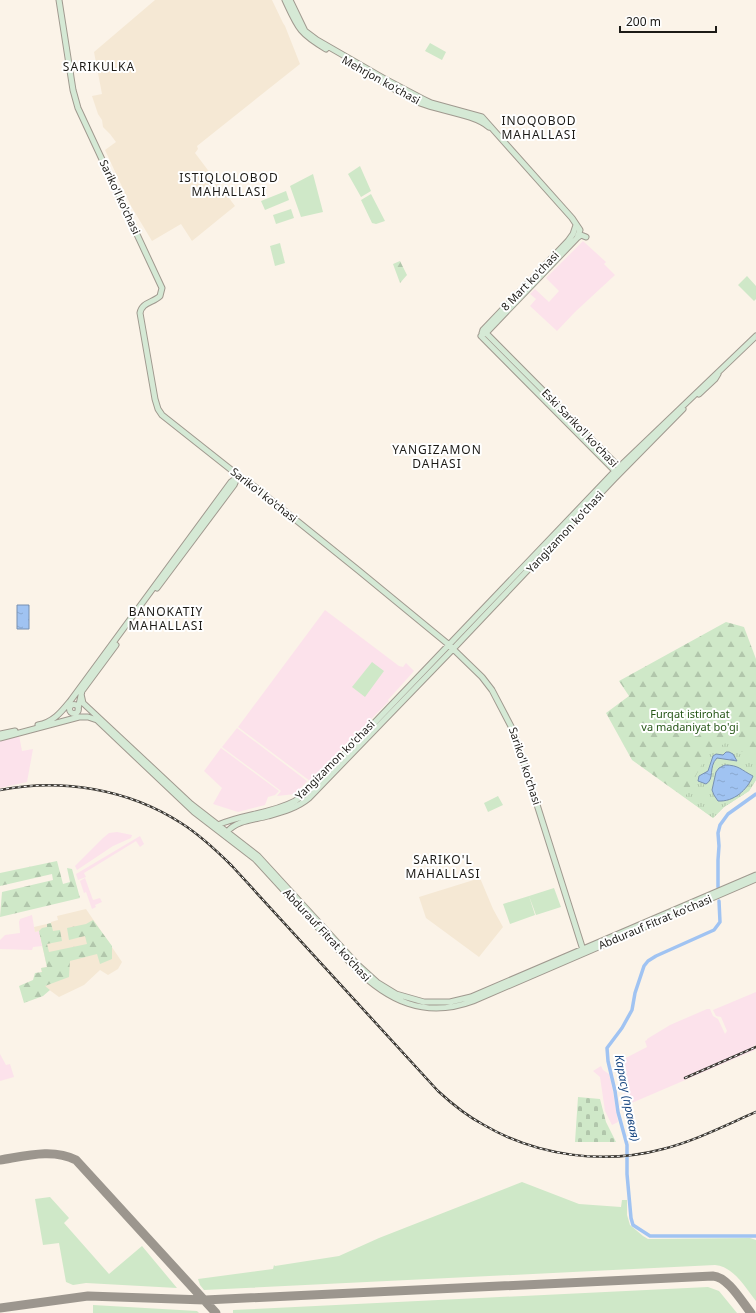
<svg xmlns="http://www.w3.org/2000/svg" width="756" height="1313" viewBox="0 0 756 1313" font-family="'Noto Sans',sans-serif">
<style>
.industrial{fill:#fce2eb}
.medical{fill:#f5e8d4}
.grass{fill:#cfe8c8}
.forest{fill:url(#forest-firs)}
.cemetery{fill:url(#cemetery-stones)}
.park{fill:url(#park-tufts)}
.water{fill:url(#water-ripples);stroke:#7890b0}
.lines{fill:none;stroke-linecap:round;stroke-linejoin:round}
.canal{stroke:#a0c3f2;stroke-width:3.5}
.taxiway{stroke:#9c968e;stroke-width:9}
.secondary-casing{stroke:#a0998f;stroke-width:7}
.secondary{stroke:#d5e9d5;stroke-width:5}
.rail-casing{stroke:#3c3934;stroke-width:2.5}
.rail{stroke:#fff;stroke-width:1;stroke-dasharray:3;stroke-linecap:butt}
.labels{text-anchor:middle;stroke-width:4;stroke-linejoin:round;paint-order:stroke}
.street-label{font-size:11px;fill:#1c1a16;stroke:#fff}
.park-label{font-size:11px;fill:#265617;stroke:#fff}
.neighbourhood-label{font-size:12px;letter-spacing:1px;fill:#1c1a16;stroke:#fff}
.water-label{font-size:12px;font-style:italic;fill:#1c4982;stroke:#fff}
</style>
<defs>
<pattern id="forest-firs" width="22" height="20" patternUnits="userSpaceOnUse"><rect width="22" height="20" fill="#cfe8c8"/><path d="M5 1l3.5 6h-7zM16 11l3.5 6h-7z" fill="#b1c6ab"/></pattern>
<pattern id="cemetery-stones" width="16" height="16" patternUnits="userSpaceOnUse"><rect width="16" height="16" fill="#cfe8c8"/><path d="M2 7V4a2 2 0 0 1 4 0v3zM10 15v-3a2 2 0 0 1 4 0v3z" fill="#b1c6ab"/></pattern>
<pattern id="park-tufts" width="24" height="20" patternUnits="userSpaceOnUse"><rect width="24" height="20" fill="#cfe8c8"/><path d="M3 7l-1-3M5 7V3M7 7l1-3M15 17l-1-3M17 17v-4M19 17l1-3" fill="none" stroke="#b1c6ab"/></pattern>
<pattern id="water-ripples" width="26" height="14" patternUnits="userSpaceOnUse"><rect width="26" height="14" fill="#a0c3f2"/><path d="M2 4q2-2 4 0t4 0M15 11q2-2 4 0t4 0" fill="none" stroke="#89a7cf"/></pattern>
</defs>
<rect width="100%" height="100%" fill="#fbf3e8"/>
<path class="industrial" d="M583 241 606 262 604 264 615 275 575 312 557 331 530 306 536 299 530 294 535 289 549 302 559 291 546 278Z
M325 610 399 666 403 667 406 663 414 671 388 700 389 701 310 781 238 727Z
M237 728 307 781 295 794 277 796 281 791 222 747Z
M19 735 22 751 33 749 27 782 0 788V740Z
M221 748 279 791 275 795 268 797 265 805 238 812 213 804 222 788 204 771Z
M117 832 132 835 131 838 113 846 77 870 75 866 103 838 109 833Z
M140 836 144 844 140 847 136 841 84 873 86 877 78 880 76 874Z
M85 878 93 900 100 898 102 902 95 905 96 907 92 909 86 892 84 893 80 881Z
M32 915 35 932 39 931 42 946 33 947 32 950 0 949V940L5 935 20 933 19 922 20 919Z
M756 992V1045L753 1046 755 1050 627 1105 616 1063 647 1047 645 1041 647 1040V1039L670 1025 707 1009H710L713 1016 718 1019 725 1034 727 1031 721 1017 716 1016 713 1010Z
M0 1054 6 1065 10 1064 14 1077 0 1081Z
M601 1066 603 1070 609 1074 613 1092 618 1122 612 1125 605 1111 600 1077 593 1071Z"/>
<path class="medical" d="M155 0H272L283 23 285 26 300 64 197 146 198 149 195 153 235 206 192 241 181 224 152 241 131 206 105 150 116 142 110 134 103 127 102 120 98 114 92 96 102 94 94 52Z
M480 878 493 909 503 927 479 957 426 918 419 897Z
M86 909 122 962 118 969 108 975 100 970 84 985 59 997 44 986 41 968 47 967 39 931 35 932 34 927 51 923V922L58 920 57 916Z"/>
<path class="grass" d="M430 43 446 52 442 60 425 51Z
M360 166 371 191 361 197 348 174Z
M313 174 323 212 301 217 290 186Z
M286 191 289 200 265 210 261 201Z
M371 194 385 221 376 224 372 223 361 200Z
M291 209 294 218 276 224 273 215Z
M280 243 285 263 275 266 270 246Z
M747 276 756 286V299L754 301 738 285Z
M372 662 384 671 365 697 352 687Z
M498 796 503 805 488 812 484 803Z
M554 888 561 907 536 915 529 896Z
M529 896 535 915 510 924 503 904Z
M522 1182 579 1204 621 1207 622 1200H627V1215L630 1225 643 1236 648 1239 750 1238 756 1240V1301C744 1286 734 1267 715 1265L204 1290 200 1285 198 1279 273 1269 274 1265 275 1266 339 1256 379 1238Z
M50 1197 69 1218 64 1223 109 1274 142 1246 177 1288 86 1283 73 1285 66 1282 59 1243 43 1245 35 1199Z
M708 1287 719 1291 737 1313H233V1310Z
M93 1305 197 1311 199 1313H93Z"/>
<path class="forest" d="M400 261 407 275 400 283 393 264Z
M726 622 744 627 756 659V780L749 791 724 807 713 818 632 760 606 713 629 696 619 681Z
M57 861 63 884 70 882 67 868 72 869 80 898 0 917 2 892 53 880 52 874 0 886V873Z
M93 920 112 946V959L100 964 97 954 70 961 69 977 45 986 50 990 43 996 24 1003 19 986 33 980 35 973 42 972 41 968 47 967 39 931 42 928 47 927V924L51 923 53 931 60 930 62 941 47 944 49 952 87 944 85 936 69 940 67 928 86 924Z"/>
<path class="cemetery" d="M578 1097 600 1099 606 1122 616 1142H575Z"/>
<path class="park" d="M738 737 741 752 749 751 756 754V780L749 791 724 807 713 818 685 797 708 752Z"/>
<path class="water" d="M17 605H29V629H17Z
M726 752H729L733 754 737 761 717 758C708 767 715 779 706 784L698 781 699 776 708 771 713 756 716 754 723 755Z
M725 765C739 765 741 770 753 776 747 790 734 802 718 801L714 795 712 790 716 772 719 768Z"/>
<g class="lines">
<path class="canal" d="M718 887V860L719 846 718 833 720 825 728 814 756 794
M719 901 720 922 714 930 656 956 648 961 644 966 635 993 632 1010 622 1028 607 1048 608 1061 615 1091 618 1112 627 1145V1174L631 1218 633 1225 650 1236H756"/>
<path class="taxiway" d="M0 1160C25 1156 53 1148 76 1160L216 1313
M0 1308 88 1296 205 1300 713 1276C728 1277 742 1302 751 1313"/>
<g class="secondary-casing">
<path id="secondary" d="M59 0 73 90 78 108 162 288 160 296C153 303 142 302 140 313L155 399 158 409 162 415 239 476 255 487 358 570 448 644 482 677 492 690 514 732 584 953
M285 0C298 28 299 33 326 49
M290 0 305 31 317 40 383 78 423 99 431 103 482 117 572 218 580 230 577 238 486 333 481 336
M380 80C393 88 406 98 420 103 440 111 474 114 489 127
M577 238 581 235 586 237
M483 330 619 467 620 469
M482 333 483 330 568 241 573 234 576 225
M481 336 615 471H618
M699 394 715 379 718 374
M157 588 234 485 237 478
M81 694 83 703 191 804 258 856 357 964 378 983 396 994 424 1002H450L471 997 756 875
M69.5 709a4.5 4.5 0 1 1 9 0a4.5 4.5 0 1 1-9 0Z
M78 709 82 691 116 645
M38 725C54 722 62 711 71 700L231 482 239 476
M0 734 15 731
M0 738 79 717H88L97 720 194 812 255 859 354 967C388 1001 425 1019 473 1001L756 879
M218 825C242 814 271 814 295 801 310 792 323 775 336 763L615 471 756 336
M225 832H227C237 820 254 820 268 816 282 812 297 808 309 798L453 649 615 478 683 409"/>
</g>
<use href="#secondary" class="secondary"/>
<g class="rail-casing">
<path id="rail" d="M0 790C62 778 128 789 181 823 200 835 216 850 232 866L438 1091C452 1104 467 1116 484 1125 537 1156 604 1165 663 1149 695 1141 726 1125 756 1112
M685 1078 756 1047"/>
</g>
<use href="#rail" class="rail"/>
</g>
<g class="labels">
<g class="street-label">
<text transform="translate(381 80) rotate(29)" y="4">Mehrjon ko'chasi</text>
<text transform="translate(120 197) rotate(65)" y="4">Sariko'l ko'chasi</text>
<text transform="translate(530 281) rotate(-46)" y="4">8 Mart ko'chasi</text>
<text transform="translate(580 428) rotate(46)" y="4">Eski Sariko'l ko'chasi</text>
<text transform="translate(264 495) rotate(38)" y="4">Sariko'l ko'chasi</text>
<text transform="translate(565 532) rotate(-47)" y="4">Yangizamon ko'chasi</text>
<text transform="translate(335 760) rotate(-45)" y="4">Yangizamon ko'chasi</text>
<text transform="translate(525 766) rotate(72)" y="4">Sariko'l ko'chasi</text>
<text transform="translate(655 922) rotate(-23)" y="4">Abdurauf Fitrat ko'chasi</text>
<text transform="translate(327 935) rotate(47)" y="4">Abdurauf Fitrat ko'chasi</text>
</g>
<g class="park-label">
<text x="690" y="718">Furqat istirohat<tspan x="690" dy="13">va madaniyat bo'gi</tspan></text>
</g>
<g class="neighbourhood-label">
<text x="99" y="71">SARIKULKA</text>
<text x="539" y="125">INOQOBOD<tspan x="539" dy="14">MAHALLASI</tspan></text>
<text x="229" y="182">ISTIQLOLOBOD<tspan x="229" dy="14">MAHALLASI</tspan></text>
<text x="437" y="454">YANGIZAMON<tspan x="437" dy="14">DAHASI</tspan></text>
<text x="166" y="616">BANOKATIY<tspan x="166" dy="14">MAHALLASI</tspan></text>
<text x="443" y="864">SARIKO'L<tspan x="443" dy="14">MAHALLASI</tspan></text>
</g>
<g class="water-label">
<text transform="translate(627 1098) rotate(79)" y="4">Карасу (правая)</text>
</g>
</g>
<path d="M620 26v6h96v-6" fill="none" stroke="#1c1a16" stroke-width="2"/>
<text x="626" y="26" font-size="12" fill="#1c1a16" stroke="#ffffff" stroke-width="3" paint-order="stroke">200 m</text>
</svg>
